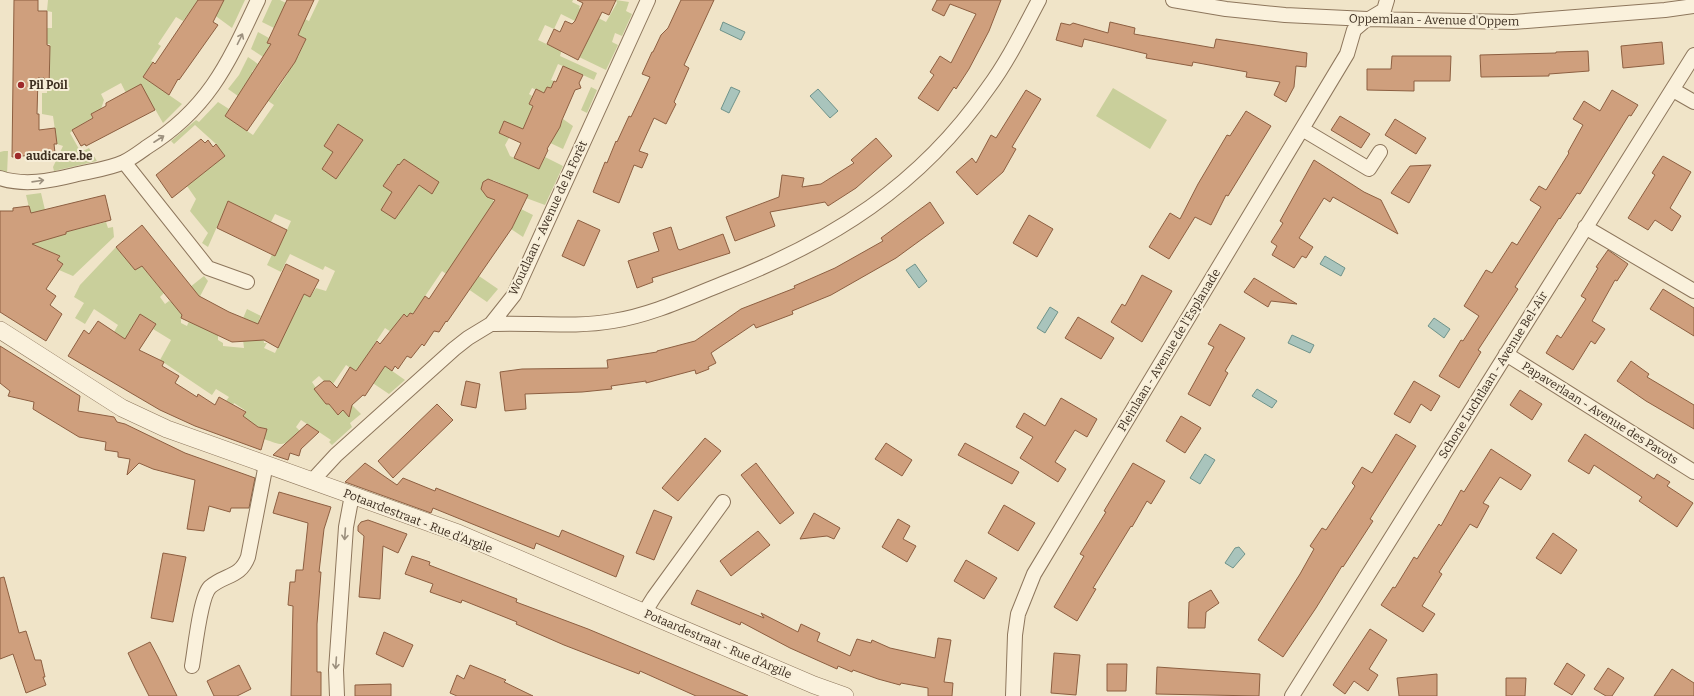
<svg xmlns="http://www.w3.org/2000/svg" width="1694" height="696" viewBox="0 0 1694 696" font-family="Bitter,serif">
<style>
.green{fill:#c9cf9b}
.water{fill:#a9c4bc;stroke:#6f938a}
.building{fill:#cf9f7d;stroke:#8d5f41}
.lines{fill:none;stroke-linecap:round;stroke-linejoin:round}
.minor-casing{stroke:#8d765c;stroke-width:16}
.tertiary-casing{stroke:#8d765c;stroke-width:18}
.minor{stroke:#faf1dc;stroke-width:14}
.tertiary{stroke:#faf1dc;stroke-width:17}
.oneway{stroke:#9c907e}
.poi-dot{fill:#9e2a2b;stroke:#f7eed8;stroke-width:1.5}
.labels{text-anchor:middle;stroke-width:4;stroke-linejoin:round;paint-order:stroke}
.street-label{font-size:12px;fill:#3d2e20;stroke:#f7eed8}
.poi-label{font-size:12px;font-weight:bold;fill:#3d2e20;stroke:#f7eed8;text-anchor:start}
</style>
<rect width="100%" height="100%" fill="#f0e4c8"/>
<path class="green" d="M48 0H245L232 28 213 14 193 8 183 21 176 17 158 44 161 46 151 61 153 62 143 77 182 104 163 123 155 109 126 93 121 83 101 94 104 100 101 109 91 114 92 118 74 129 70 133 79 149 83 151 89 148 97 161 54 171 53 167 63 146 57 144 53 116 42 114V93H47V77H50V44H47V28H52V12L47 11Z
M272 0H280L286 3 283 9 309 21 319 0H573L572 2 580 6 579 8 606 22 617 3 616 0 629 2 626 11 632 14 622 36 615 33 612 42 618 45 606 70 579 57 593 30 561 14 554 29 545 25 538 40 557 49 558 47 562 49 560 56 597 73 594 80 558 64 551 80 554 81 551 88 547 87 544 93 532 88 529 94 532 96 529 104 558 129 560 127 563 119 573 126 563 149 504 121 499 133 509 138 505 145 510 156 539 169 545 157 563 166 545 205 526 198 527 195 493 180 491 185 493 201 519 213 521 209 533 215 523 237 511 229 514 225 505 219 453 263 477 279 479 276 498 289 487 302 442 271 413 314 410 313 407 317 403 315 391 332 385 328 368 354 405 380 389 394 346 365 333 384 324 381 319 376 312 382C317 389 321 398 326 404H329L338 414 352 405 361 414 350 423 352 427 332 445 329 442 331 440 301 420 296 427 300 431C283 446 286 447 264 439L267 429 256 426 243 417 246 411 234 403 233 405 226 401 229 397 216 389 212 395 160 360 171 340 153 329 155 323 140 314 125 339 114 332 118 325 94 309 85 324 75 318 84 303 74 297 80 285 116 247 135 270 142 266 164 293 160 297 165 304 169 301 171 302 204 276 208 281 196 304 181 317V323L187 326 189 321 218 334V340L223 343V346L244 348 241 323 247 309 261 316 259 320 262 322 264 343H267L264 348 275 353 290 321 265 309 271 295 298 307 304 294 310 297 316 288 326 291 335 271 325 266 323 270 290 254 281 272 267 265 278 242 281 243 291 221 275 214 271 222 228 202 208 247 202 243 208 233 190 211 196 199 187 186 225 156 216 144 195 125 174 144 171 141 196 120 199 122 218 102 229 109 225 116 253 135 274 105 245 85 238 96 228 89 239 75 248 57 258 64 252 72 277 90 288 73 251 49 258 32 269 38 267 43 298 57 306 39 275 25 274 28 262 22Z
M591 87 597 90 587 113 581 110Z
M1113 88 1167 120 1150 149 1096 116Z
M4 151H8L7 175 0 172V152Z
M41 193 45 210 64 235 66 232 106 222 108 228 113 227 114 237 73 276 59 270 63 265 57 261 60 256 18 238 35 232 26 195Z"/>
<path class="water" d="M723 22 745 32 741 40 720 30Z
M731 87 740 91 729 113 721 109Z
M818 89 838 111 830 118 810 96Z
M1325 256 1345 268 1341 276 1320 264Z
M915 264 927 281 919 288 906 270Z
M1050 307 1058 312 1045 333 1037 328Z
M1434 318 1450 329 1444 338 1428 326Z
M1292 335 1314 345 1310 353 1288 343Z
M1257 389 1277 401 1272 408 1252 396Z
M1205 454 1215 460 1200 484 1190 478Z
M1239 547 1245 554 1233 568 1225 563 1235 548Z"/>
<path class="building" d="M14 0H38V11H47V45L50 46 49 89 44 78H38L37 114H39V130L55 128 57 144H54L55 153 12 157Z
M198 0H224L213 22 218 25 179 80 178 79 169 95 143 77 153 62 155 64Z
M287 0H314L298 35 306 39 295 62 247 131 225 116 271 44 267 43Z
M577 0H616L609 15 602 12 578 60 547 44 554 29 560 32 565 21 572 24 575 21 583 3Z
M681 0H714L684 65 689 68 674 102 676 104 666 124 654 118 639 151 648 154 642 168 634 165 619 203 593 192 605 162 607 163 616 141 617 142 629 116 631 117 650 77 642 74 652 52H653L661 35 668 28Z
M937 0H1001L989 31 969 69 956 89 954 87 938 111 918 98 934 75 930 72 940 56 951 63 976 14 950 4 944 16 932 10Z
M1110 22 1135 28 1134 34 1214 48 1216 39 1307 53 1306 67 1296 66 1294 87 1286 102 1274 95 1280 82 1246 77 1247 72 1193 62 1192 66 1146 58 1147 54 1084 39 1082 47 1056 40 1061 23 1070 25 1073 23 1108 33Z
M1662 42 1664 64 1623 68 1621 46Z
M1588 51 1589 71 1549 74V76L1481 77 1480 55 1556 53V52Z
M1392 56H1451L1450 81H1414V91L1367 90V69H1391Z
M563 66 583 75 579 83 581 88 575 90 562 120 560 127 547 149 548 150 539 169 514 158 521 143 499 133 504 121 523 129 533 106 529 104 536 89 544 93 547 87 551 88 554 81 556 82Z
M141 84 155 110 86 146 85 144 81 146 72 130 93 118 91 114 106 106V103Z
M1026 90 1041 99 1012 147 1016 149 1003 172 977 195 956 172 972 158 976 163 991 135 996 138Z
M1612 90 1638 105 1631 116 1629 115 1580 194 1577 193 1560 219 1559 218 1515 287 1518 289 1478 350 1481 352 1459 388 1439 376 1461 340 1463 341 1479 316 1464 306 1486 270 1492 273 1512 242 1517 245 1541 207 1530 200 1539 186 1546 190 1569 153 1568 152 1583 125 1573 119 1584 101 1600 111Z
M1246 111 1271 126 1228 196 1226 195 1211 225 1195 217 1169 259 1149 247 1170 213 1180 219 1198 184 1227 135 1230 136Z
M1340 116 1370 134 1361 148 1331 130Z
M1395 119 1426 138 1416 154 1385 135Z
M338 124 363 140 336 179 322 169 333 152 324 146Z
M876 138 892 156 856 188 828 206 825 202 770 212 775 226 735 241 726 217 779 197 782 175 804 178 802 187 821 184 854 163 851 160Z
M201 139 205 143 208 140 213 147 216 144 225 156 172 198 156 175Z
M1663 156 1691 172 1670 208 1681 216 1672 231 1655 220 1648 230 1628 218 1655 175 1652 173Z
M404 159 439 182 432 194 419 185 395 219 381 210 392 192 383 186 398 164 399 165Z
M1314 160 1364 192 1381 200 1398 234 1333 197 1330 202 1324 198 1299 238 1313 247 1306 258 1302 256 1294 268 1272 255 1277 246 1271 242 1283 223 1280 221Z
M1431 165 1409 203 1391 193 1410 166Z
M488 179 528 195 512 228 447 322 446 321 439 332 434 331 424 346 422 344 411 358 407 356 398 369 395 366 392 371 385 366 365 396 363 395 352 405 349 417 343 410 338 415 329 404H326L314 389 324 381H330L337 388 350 367 356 371 377 341 380 344 404 314 407 317 410 313 413 314 425 296 429 299 495 200 487 197 481 189 483 182Z
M105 195 111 220 66 232V234L32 244 60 256 57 260 63 264 46 289 56 296 50 305 62 314 46 341 0 312V211H13V208L29 206 31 213Z
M228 201 287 230 275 256 217 228Z
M930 202 944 223 896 258 831 295 792 311 793 314 756 328 754 324 711 353 716 363 708 367 709 369 696 374 695 370 646 383V381L611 386 612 389 582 392 525 394 526 409 505 411 500 372 522 369 608 368 607 360 657 352V351L695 341 741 309 795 288 794 286 835 268 883 241 881 238Z
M1029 215 1053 229 1037 257 1013 243Z
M578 220 600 230 584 266 562 256Z
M142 225 199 296 229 312 258 324 286 264 319 280 310 297 304 294 278 348 264 340 232 342 181 318 182 315 142 266 135 270 116 247Z
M671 227 678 249 680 250 723 234 730 253 652 278 653 282 637 288 628 261 659 251 653 233Z
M1608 250 1628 264 1617 281 1615 280 1592 321 1605 329 1595 344 1591 341 1573 370 1546 353 1557 335 1561 338 1586 299 1581 296 1598 268 1596 267Z
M1142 275 1172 291 1142 342 1111 322 1122 304 1125 306Z
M1254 278 1297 304 1271 301 1268 307 1244 292Z
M1663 289 1694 308V336L1650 309Z
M140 314 156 324 139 350 164 362 162 366 179 376 175 383 197 397 198 394 215 405 219 397 246 412 243 416 258 427 267 429 261 450 195 426 160 410 68 356 84 330 89 334 98 321 125 339Z
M1078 317 1114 338 1101 359 1065 338Z
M1220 324 1245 338 1225 371 1228 373 1210 406 1188 394 1214 347 1208 344Z
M0 346 80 396 78 411 114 417 117 422 125 424 185 453 255 478 249 508H231L230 512 209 506 204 531 187 529 195 480 153 469 139 463 127 475 130 459 118 457V452L105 450 106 442 79 437 33 409 34 402 8 396 10 391 0 383Z
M1631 361 1649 374 1647 377 1694 405V429L1646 401 1617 381Z
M466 381 480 384 476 408 461 405Z
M1414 381 1440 396 1431 411 1421 404 1410 423 1394 414Z
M1520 390 1542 404 1532 420 1510 405Z
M1061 398 1097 419 1087 437 1075 430 1055 462 1066 469 1058 482 1020 458 1033 437 1016 427 1024 413 1045 426Z
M437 404 453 420 393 478 378 461Z
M1181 416 1201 428 1185 453 1166 441Z
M307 424 319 432 301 449 299 456 290 453 288 460 273 455Z
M1396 434 1416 446 1370 519 1373 521 1343 567 1342 566 1316 608 1283 657 1258 640 1300 574 1314 549 1310 546 1322 528 1326 530 1355 486 1352 483 1362 467 1372 473Z
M1585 434 1654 479 1657 474 1670 482 1667 486 1693 503 1677 527 1639 501 1642 497 1594 465 1589 474 1568 461Z
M705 438 721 451 678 501 662 488Z
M886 443 912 460 902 476 875 459Z
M965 443 1019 472 1012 484 958 455Z
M1491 449 1531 475 1521 490 1500 477 1483 503 1489 506 1477 528 1470 524 1439 572 1442 574 1422 606 1435 614 1423 632 1381 605 1393 587 1395 588 1414 557 1417 559 1439 524 1441 526 1461 490 1464 492Z
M365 463 397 485 403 478 435 491 436 488 559 537 562 530 624 556 616 577 536 543 534 549 433 508 431 513 345 482Z
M756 463 794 513 780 524 741 475Z
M1133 463 1165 481 1151 504 1147 501 1132 527 1131 526 1093 588 1096 589 1077 621 1054 607 1084 556 1080 554 1106 512 1104 511Z
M279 492 331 507 324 529 319 572H321L317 624V672H321V696H291L293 606 288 605 290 582H295L296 570H303L308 523 273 513Z
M1004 505 1035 523 1018 551 988 533Z
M654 510 672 517 654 560 636 553Z
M814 513 840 528 834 539 827 536 800 539Z
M898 519 910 526 903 539 916 546 907 562 882 547Z
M368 520 407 534 398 553 383 546 380 599 359 597 364 536 358 531V526L361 522Z
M758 531 770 545 731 576 720 561Z
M1553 533 1577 550 1561 574 1536 558Z
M163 553 186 557 173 622 151 618Z
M412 556 430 562 429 565 517 599 516 602 588 629 748 696H696L640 671 639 674 564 645 516 624 517 622 462 600 461 603 430 592 433 584 405 574Z
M966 560 997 578 984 599 954 581Z
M4 577 19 633 26 631 35 660H41L45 677H43L46 685 26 693 13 654 0 659V578Z
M697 590 764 618 761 613 798 632 801 624 820 633 817 641 850 656 857 639 871 643 872 640 890 648 935 658 938 638 951 640 944 682 953 683 952 696H928V688L901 683 900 685 878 679 853 670 852 672 838 666 837 669 790 648 741 622 740 625 691 604Z
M1211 590 1219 603 1206 612 1205 628H1188L1189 602Z
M1370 629 1387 640 1369 669 1378 675 1368 691 1354 681 1345 694 1333 685Z
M384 632 413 645 403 667 376 654Z
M150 642 158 657 177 696H149L135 668 128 653Z
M1054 653 1080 655 1076 695 1051 693Z
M1567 663 1585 675 1572 695 1554 684Z
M1107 664H1127L1126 691H1107Z
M239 665 251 689 237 696H214L207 681Z
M470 665 506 680 504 682 533 696H457L450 693 457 675 464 679Z
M1157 667 1260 674 1259 696 1156 694Z
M1608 668 1624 678 1612 696H1606L1594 689Z
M1672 669 1694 683V696H1654Z
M1437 674V696H1399L1397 678Z
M1506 678H1526L1525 696H1506Z
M391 684V696H355V685Z"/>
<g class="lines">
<g class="minor-casing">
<path id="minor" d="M1173 0 1226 9 1285 15 1367 19 1513 22 1665 10 1694 6
M1369 19 1384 10 1387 0
M1673 90 1694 102
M1302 129 1369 169 1380 152
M124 162 208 268 247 282
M0 178C24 186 50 181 74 175 90 171 109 169 124 162 132 158 140 152 147 147 209 108 228 64 258 0
M1585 227 1694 291
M491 324C531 322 574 328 613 321 651 315 687 298 722 284 831 242 920 186 988 88 1008 61 1023 30 1039 0
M1506 354 1694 472
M312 481 336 455 454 349 468 338 491 324 514 295 648 0
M644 613 654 597 723 502
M192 666C195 650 200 597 210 587 225 574 240 578 248 557L266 464
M337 696 336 670 346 527 352 495
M1013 696 1015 635 1018 614 1034 574 1347 54 1354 30 1367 19
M1292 696 1694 55"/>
</g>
<g class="tertiary-casing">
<path id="tertiary" d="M0 330 122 408 167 429 458 533 814 685 845 696"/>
</g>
<use href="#minor" class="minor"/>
<use href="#tertiary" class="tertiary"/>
</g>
<defs><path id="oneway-shaft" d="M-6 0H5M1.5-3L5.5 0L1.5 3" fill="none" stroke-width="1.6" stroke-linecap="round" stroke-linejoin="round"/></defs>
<g class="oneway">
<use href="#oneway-shaft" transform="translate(240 39) rotate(-64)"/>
<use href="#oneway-shaft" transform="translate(159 139) rotate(-33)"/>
<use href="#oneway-shaft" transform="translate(38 181) rotate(-8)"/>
<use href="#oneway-shaft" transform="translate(345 534) rotate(94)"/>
<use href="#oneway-shaft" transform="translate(336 663) rotate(94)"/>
</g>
<g class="poi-dot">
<circle cx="21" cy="85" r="4"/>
<circle cx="18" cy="156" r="4"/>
</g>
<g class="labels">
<g class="street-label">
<text transform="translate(1434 20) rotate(1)" y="4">Oppemlaan - Avenue d'Oppem</text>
<text transform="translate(548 218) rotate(-65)" y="4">Woudlaan - Avenue de la Forêt</text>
<text transform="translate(1169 350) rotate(-59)" y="4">Pleinlaan - Avenue de l'Esplanade</text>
<text transform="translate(1493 375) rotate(-58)" y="4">Schone Luchtlaan - Avenue Bel-Air</text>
<text transform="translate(1600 413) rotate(32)" y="4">Papaverlaan - Avenue des Pavots</text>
<text transform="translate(418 521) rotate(21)" y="4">Potaardestraat - Rue d'Argile</text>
<text transform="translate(718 644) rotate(23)" y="4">Potaardestraat - Rue d'Argile</text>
</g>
<g class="poi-label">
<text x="29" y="89">Pil Poil</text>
<text x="26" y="160">audicare.be</text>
</g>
</g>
</svg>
